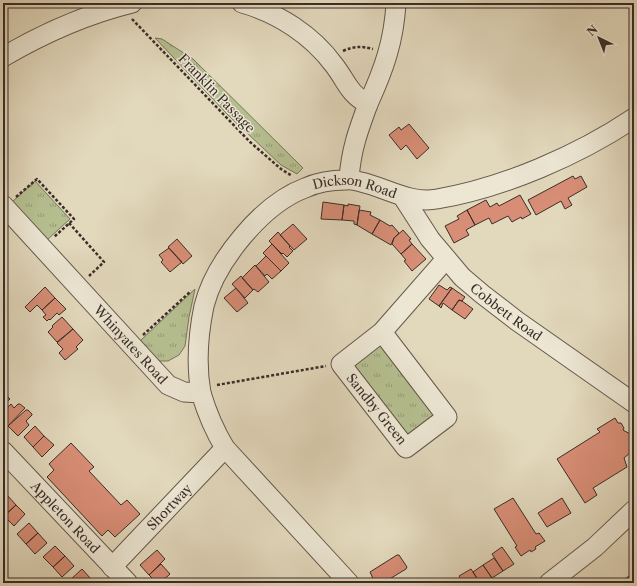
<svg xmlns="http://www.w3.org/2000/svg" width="637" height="586" viewBox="0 0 637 586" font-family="'Libre Caslon Text',serif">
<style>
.grass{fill:url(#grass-tufts);stroke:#78765c}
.building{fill:#d88e76;stroke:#3b2d28}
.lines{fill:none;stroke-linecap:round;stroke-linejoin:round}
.minor-casing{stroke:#65584d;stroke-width:21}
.path{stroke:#3b2d28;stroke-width:2.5;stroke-dasharray:3 2;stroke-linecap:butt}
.minor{stroke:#ece6d3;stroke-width:19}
.labels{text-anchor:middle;stroke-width:3;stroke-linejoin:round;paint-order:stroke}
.street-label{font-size:13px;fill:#3b2d28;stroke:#ece6d3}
</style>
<defs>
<pattern id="grass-tufts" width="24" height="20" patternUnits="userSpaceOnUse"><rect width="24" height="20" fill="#b5be8f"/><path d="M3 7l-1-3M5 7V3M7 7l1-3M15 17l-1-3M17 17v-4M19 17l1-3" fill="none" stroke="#949b75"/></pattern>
</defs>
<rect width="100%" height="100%" fill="#e2d8bc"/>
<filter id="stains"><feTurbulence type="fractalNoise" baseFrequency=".005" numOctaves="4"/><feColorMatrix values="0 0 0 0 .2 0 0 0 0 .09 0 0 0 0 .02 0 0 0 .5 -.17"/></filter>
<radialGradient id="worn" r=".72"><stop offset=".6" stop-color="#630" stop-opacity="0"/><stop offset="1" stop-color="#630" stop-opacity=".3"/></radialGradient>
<path class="grass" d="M155 38 162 39 193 59 303 168 297 174 281 165 228 115Z
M35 181 70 219 47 240 12 202Z
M195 289 189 317 185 346 179 355 168 361H159L140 341Z
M379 342 432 404 435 419 410 436 404 434 355 373 353 361Z"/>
<path class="building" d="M409 124 429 148 417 159 406 145 401 150 389 135 399 127 401 130Z
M573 176 575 179 581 176 587 187 568 198 572 205 565 209 561 201 536 215 528 200Z
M520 195 531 214 522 219 521 217 512 222 508 216 492 224 489 218 475 225 467 210 486 200 490 207 497 203 499 206Z
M323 202 344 205 342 220 321 219Z
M348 204 360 206 357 225 354 224V221L342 220 344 205 348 206Z
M359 210 371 212 370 215 380 220 372 234 357 225Z
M467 210 475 225 466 230 469 235 454 243 445 226 459 219 457 216Z
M380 220 390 226 392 225 399 233 394 238 391 245 372 234Z
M293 224 307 239 294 250 280 235Z
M403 230 411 239 409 240 412 244 401 254 392 244 394 238Z
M278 232 290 246 289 247 293 251 287 257 283 253 282 254 269 241Z
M177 239 192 256 183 264 168 247Z
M272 244 289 263 281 271 263 253Z
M412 244 426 259 412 271 404 261 406 260 401 254Z
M169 248 182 262 170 272 161 262 163 260 159 255Z
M266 256 281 271 272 279 267 274 265 276 256 266Z
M255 265 269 282 258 292 254 289 253 290 242 278Z
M241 276 253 290 245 298 232 284Z
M439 285 447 290 450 287 452 288 439 306 429 299Z
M45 287 55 298 42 310 37 305 30 312 25 307Z
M236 288 248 303 237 312 224 298Z
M452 288 465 297 462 301 459 300 452 310 443 303 441 308 439 306Z
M55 298 66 309 59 315 57 313 50 320 49 319 47 321 43 317 46 315 42 310Z
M459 300 462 301 473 309 465 319 452 310Z
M62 317 73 329 57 342 48 332 53 327 52 326 54 324Z
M73 329 83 340 76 347 78 349 65 360 59 353 63 349 57 343Z
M3 392 10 399 3 405Z
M11 404 14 408 18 404H20L25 408 8 426 3 420V412Z
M26 410H28L32 414V415L26 421 29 425 18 436 8 426Z
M615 418 618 423H621L624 428 623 430 630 434 634 441V447L631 452 624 458 627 467 593 488 597 495 585 503 557 459 600 432 597 429Z
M35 426 44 436 33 447 24 437Z
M44 436 54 445 42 457 33 447Z
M71 443 94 467 89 471 121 505 127 500 140 514 115 537 108 530 102 536 47 477 54 470 49 464Z
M7 495 16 505 3 517V499Z
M513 498 536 534 539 533 545 541 535 547 536 549 531 552 530 550 521 556 515 547 517 546 494 509Z
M562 498 571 513 547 527 538 513Z
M16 505 25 514 14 526 4 516Z
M29 523 38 533 26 544 17 534Z
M38 533 47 543 35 554 26 544Z
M55 546 65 556 53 567 43 557Z
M502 547 514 564 503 571 492 554Z
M157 550 165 559 149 575 140 565Z
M397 555H399L407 567 406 569 383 583H375L370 572Z
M65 556 74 566 62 577 53 567Z
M494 558 503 571 492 578 483 565Z
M161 564 170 574 160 583H157L149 575Z
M483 565 492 578 485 583H480L473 572Z
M82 569 91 579 87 583H73L70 580Z
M471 569 473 572 480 583H464L459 576Z
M630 575 634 580V583H624L623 581Z"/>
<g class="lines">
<g class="minor-casing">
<g id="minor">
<path d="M242 3C278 13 312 35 334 65 347 82 349 94 368 104 358 131 351 150 349 179"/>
<path d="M3 57C44 33 87 14 132 3"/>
<path d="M368 104C384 69 394 41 396 3"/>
<path id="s1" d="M403 197 430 239 462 277 482 294 517 321 634 403"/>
<path id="s2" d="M3 205 168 385 184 392 201 393C207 413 214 430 225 448L349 583"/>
<path d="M382 332 447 417 406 448 341 364 382 332 446 259"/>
<path id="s3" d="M201 393C196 365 198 335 204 306 215 262 262 204 305 188 318 182 332 180 346 180 351 179 356 181 361 182 387 188 410 204 437 199 503 188 579 155 634 118"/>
<path id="s4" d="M3 451 128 583"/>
<path id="s5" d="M112 567 225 448"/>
<path d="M549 583 595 547 634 510"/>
</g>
</g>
<path class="path" d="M132 19 250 142 281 169 292 176
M343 51C354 46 361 46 373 49
M16 197 37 179 74 219 54 237
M69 223 104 262 89 276
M143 335 191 291
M217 385 326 366"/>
<use href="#minor" class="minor"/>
</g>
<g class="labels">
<g class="street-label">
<text transform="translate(217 93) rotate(46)" y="5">Franklin Passage</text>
<text dy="5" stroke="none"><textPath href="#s3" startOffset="299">Dickson Road</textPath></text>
<text dy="5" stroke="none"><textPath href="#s1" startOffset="156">Cobbett Road</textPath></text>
<text dy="5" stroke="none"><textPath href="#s2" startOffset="189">Whinyates Road</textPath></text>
<text transform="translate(377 409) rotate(51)" y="5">Sandby Green</text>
<text dy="5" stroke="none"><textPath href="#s5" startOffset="83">Shortway</textPath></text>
<text dy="5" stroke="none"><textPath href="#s4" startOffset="91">Appleton Road</textPath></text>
</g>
</g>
<rect width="637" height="586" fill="none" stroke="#e2d8bc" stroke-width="16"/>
<rect x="4" y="4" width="629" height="578" fill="none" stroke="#3b2d28" stroke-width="2"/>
<rect x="8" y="8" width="621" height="570" fill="none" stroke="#3b2d28"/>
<g transform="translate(599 38) rotate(317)" stroke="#ece6d3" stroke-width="3" paint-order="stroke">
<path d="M0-3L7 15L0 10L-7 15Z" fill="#3b2d28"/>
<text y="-6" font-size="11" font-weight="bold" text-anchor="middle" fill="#3b2d28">N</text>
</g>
<rect width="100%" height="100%" filter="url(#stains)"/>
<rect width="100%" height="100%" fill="url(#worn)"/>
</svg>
